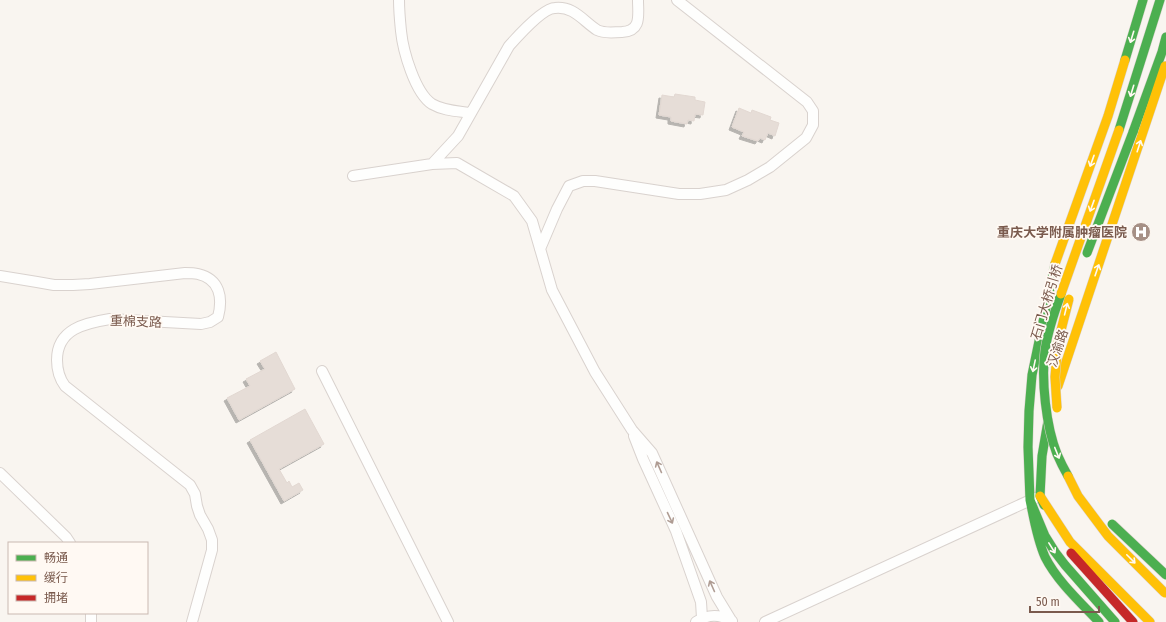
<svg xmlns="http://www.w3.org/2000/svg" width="1166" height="622" viewBox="0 0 1166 622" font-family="'Fira Sans Condensed','Noto Sans SC',sans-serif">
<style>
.building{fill:#e6ddd7;stroke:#e2d8d2;filter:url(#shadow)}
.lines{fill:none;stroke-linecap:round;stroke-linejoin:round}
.street-casing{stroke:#d9d2ce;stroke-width:12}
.fast-casing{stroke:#d9d1cb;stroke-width:10}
.slow-casing{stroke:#d9d1cb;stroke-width:10}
.jam-casing{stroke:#d9d1cb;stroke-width:10}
.street{stroke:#fefefd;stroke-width:10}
.fast{stroke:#4caf50;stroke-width:9}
.slow{stroke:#ffc107;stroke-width:9}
.jam{stroke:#c62828;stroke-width:9}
.fast-bridge-casing{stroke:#dad0cc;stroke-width:10;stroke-linecap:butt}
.slow-bridge-casing{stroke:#dad0cc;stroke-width:10;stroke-linecap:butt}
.fast-bridge{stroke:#4caf50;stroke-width:9}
.slow-bridge{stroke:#ffc107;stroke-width:9}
.oneway{stroke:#fff9f3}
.oneway2{stroke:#af9c93}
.labels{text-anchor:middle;stroke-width:3.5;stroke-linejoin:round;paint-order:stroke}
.poi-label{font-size:13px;font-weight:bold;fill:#7a5a4d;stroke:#fff9f3;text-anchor:end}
.street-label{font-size:13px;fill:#7a5a4d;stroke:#fff9f3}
</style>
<defs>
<filter id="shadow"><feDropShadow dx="-3" dy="3" stdDeviation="0" flood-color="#0004"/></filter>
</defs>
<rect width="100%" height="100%" fill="#f9f5f0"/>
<path class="building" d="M675 94 695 97V100L705 102 703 115 695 114 694 121 688 120 687 124 671 121V117L659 115 662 95 674 97Z
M739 108 751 113 752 110 771 117 770 120 779 123 775 136 768 133 765 140 760 138 758 141 742 136 744 132 732 127Z
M276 352 295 389 239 420 227 398 250 386 246 379 265 369 260 361Z
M305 409 324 444 279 469 287 483 289 481 292 487 299 483 303 490 284 501 250 440Z"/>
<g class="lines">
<g class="street-casing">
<path id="street" d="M399 0C399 10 400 21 401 31 403 51 415 93 432 104 444 111 458 111 471 113
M432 164 458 136 509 46C517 37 543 8 555 8 574 6 583 21 597 30 605 34 614 32 622 32 642 31 638 15 638 0
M353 176 432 164 457 163 514 196 532 221 552 290 595 372 632 430 652 453 717 597 731 620
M540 249 557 209 569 186 583 181H595L679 194H700L726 190 748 180 770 167 806 138 813 125V111L807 102 677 0
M0 276 37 282 54 285H73L90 284 185 273C189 273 194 273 198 274 220 279 223 298 218 317L210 322 201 324 110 319C85 323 57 329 57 360 57 370 59 378 65 386L190 485 195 494 197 506 200 515 208 529 212 540V550L192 622
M322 371 448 622
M634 436 643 459 676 531 701 602 702 618
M0 473 66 537 70 543
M91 622V613
M696 622C708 614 719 614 732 621
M765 622 1035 498"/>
</g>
<g class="fast-casing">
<path id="fast" d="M1125 60 1143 0
M1119 130 1160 0
M1133 132 1162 52 1166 37
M1055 264 1032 375 1029 411 1028 447 1030 500 1045 536 1055 552 1065 565 1115 622
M1030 500C1034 519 1037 539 1045 557 1057 581 1081 603 1099 622
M1044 505 1040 496 1042 456 1048 421"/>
</g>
<g class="slow-casing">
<path id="slow" d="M1055 264 1108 116 1125 60
M1058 386 1165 66
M1040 496 1070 542 1150 622"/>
</g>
<g class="jam-casing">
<path id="jam" d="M1071 553 1133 622"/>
</g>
<use href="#street" class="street"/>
<use href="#fast" class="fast"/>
<use href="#slow" class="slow"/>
<use href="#jam" class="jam"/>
<g class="fast-bridge-casing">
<path id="fast-bridge" d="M1087 253 1133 132
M1061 294C1054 313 1048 331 1045 350 1041 380 1046 426 1057 454 1060 461 1064 469 1068 476
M1112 524 1166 575"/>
</g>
<g class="slow-bridge-casing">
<path id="slow-bridge" d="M1061 294 1119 130
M1057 408 1055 377 1058 342 1069 299
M1068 476 1078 496 1108 536 1165 593"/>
</g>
<use href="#fast-bridge" class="fast-bridge"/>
<use href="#slow-bridge" class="slow-bridge"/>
</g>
<defs><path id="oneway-shaft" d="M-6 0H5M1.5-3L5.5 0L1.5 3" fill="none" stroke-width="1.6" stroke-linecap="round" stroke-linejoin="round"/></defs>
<g class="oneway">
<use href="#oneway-shaft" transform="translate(1132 37) rotate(107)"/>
<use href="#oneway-shaft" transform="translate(1132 91) rotate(107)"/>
<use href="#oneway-shaft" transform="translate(1139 146) rotate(-72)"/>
<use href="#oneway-shaft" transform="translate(1092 161) rotate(110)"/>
<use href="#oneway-shaft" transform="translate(1092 206) rotate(110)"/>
<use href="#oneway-shaft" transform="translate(1097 270) rotate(-71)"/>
<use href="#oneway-shaft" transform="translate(1066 309) rotate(-76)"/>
<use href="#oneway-shaft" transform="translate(1034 366) rotate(102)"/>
<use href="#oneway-shaft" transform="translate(1057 453) rotate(68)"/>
<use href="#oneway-shaft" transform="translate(1052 548) rotate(58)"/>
<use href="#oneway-shaft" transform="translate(1131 559) rotate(45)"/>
</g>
<g class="oneway2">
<use href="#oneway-shaft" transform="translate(659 467) rotate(-114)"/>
<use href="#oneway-shaft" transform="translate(670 518) rotate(65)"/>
<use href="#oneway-shaft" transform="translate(712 586) rotate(-114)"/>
</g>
<defs>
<g id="hospital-disc" transform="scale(1)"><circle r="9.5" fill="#a69086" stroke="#fff9f3"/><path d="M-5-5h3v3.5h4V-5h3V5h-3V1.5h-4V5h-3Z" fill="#fff"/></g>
</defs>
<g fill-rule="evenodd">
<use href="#hospital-disc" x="1141" y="232"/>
</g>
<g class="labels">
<g class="poi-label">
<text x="1127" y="237">重庆大学附属肿瘤医院</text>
</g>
<g class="street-label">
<text transform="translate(1046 302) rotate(-73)" y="5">石门大桥引桥</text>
<text transform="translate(136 321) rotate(2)" y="5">重棉支路</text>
<text transform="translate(1057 348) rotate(-71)" y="5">汉渝路</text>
</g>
</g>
<rect x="8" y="542" width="140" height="72" fill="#fff9f3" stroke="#cab9b1"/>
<rect x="16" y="555" width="20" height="6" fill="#4caf50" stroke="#cab9b1"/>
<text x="44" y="562" font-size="12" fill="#7a5a4d">畅通</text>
<rect x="16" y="575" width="20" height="6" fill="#ffc107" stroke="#cab9b1"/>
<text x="44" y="582" font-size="12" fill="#7a5a4d">缓行</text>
<rect x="16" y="595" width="20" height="6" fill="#c62828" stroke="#cab9b1"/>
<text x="44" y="602" font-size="12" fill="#7a5a4d">拥堵</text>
<path d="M1030 606v6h69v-6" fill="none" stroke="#7a5a4d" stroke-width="2"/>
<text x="1036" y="606" font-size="12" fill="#7a5a4d" stroke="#fff9f3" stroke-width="3" paint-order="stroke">50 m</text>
</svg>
